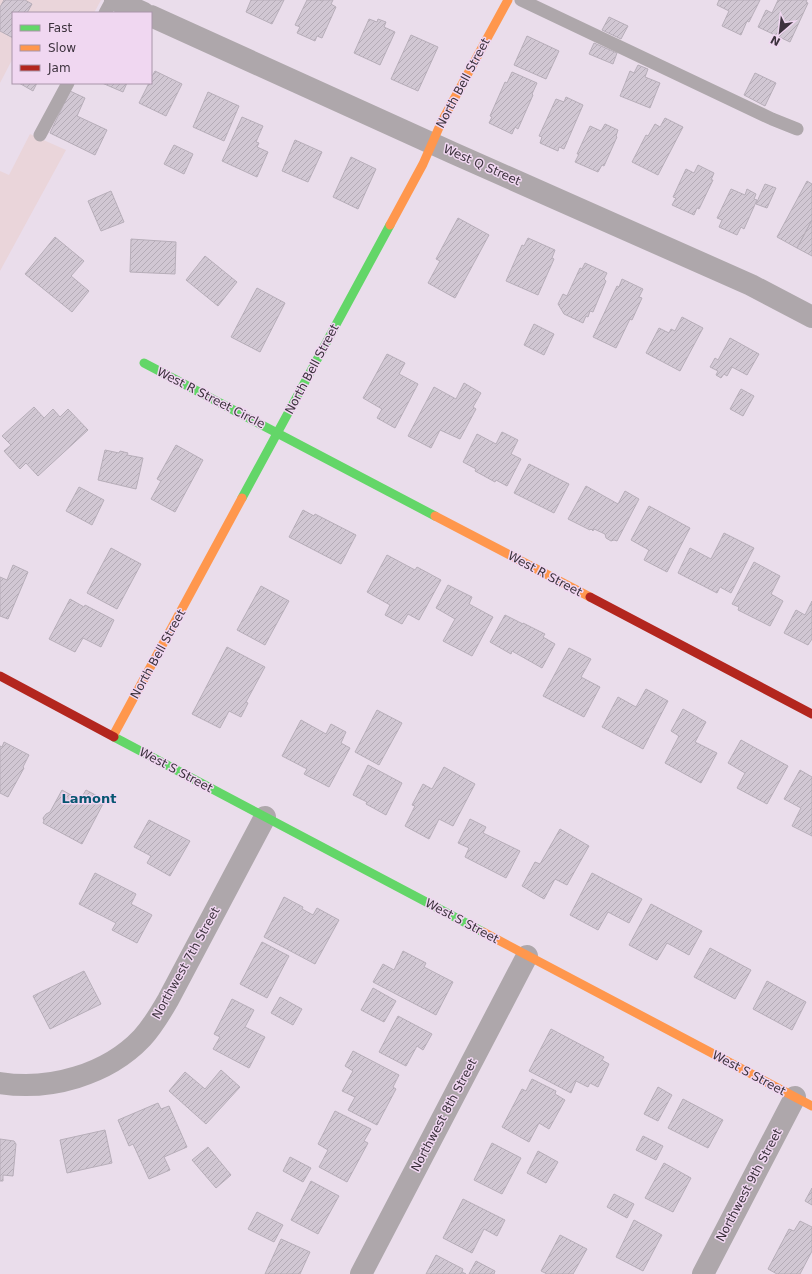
<svg xmlns="http://www.w3.org/2000/svg" width="812" height="1274" viewBox="0 0 812 1274" font-family="'DejaVu Sans',sans-serif">
<style>
.industrial{fill:#ead5da}
.building{fill:url(#building-hatch);stroke:#b7aeb9}
.lines{fill:none;stroke-linecap:round;stroke-linejoin:round}
.lane{stroke:#aea7ab;stroke-width:13}
.street{stroke:#aea7ab;stroke-width:22}
.fast{stroke:#63d668;stroke-width:9}
.slow{stroke:#ff974d;stroke-width:9}
.jam{stroke:#b3261e;stroke-width:9}
.labels{text-anchor:middle;stroke-width:3;stroke-linejoin:round;paint-order:stroke}
.street-label{font-size:12px;fill:#3c323d;stroke:#f0d7f1}
.neighbourhood-label{font-size:13px;font-weight:bold;fill:#065670;stroke:#f0d7f1}
</style>
<defs>
<pattern id="building-hatch" width="6" height="6" patternUnits="userSpaceOnUse"><rect width="6" height="6" fill="#d1c7d3"/><path d="M-1 1l2-2M0 6l6-6M5 7l2-2" fill="none" stroke="#b4abb6"/></pattern>
</defs>
<rect width="100%" height="100%" fill="#eaddeb"/>
<path class="industrial" d="M0 0H101L94 13H13V58L0 83Z
M30 134 66 150 0 271V171L9 175Z"/>
<path class="building" d="M4 0H25L32 4 27 13H13V38L0 31V7Z
M251 0H284L272 24 246 12Z
M307 0H319L322 1V0H333L331 4 336 7 322 38 317 36 315 41 297 33 300 27 295 25Z
M719 0H760L749 22 747 21 741 35 722 26 729 11 717 5Z
M778 0H807L806 2 808 3 790 42 758 27 766 10 772 13Z
M609 17 628 26 621 39 602 30Z
M369 19 377 22 378 19 386 22 384 27 395 32 380 65 354 53Z
M411 35 438 47 418 91 391 79Z
M527 36 559 51 546 79 514 65Z
M594 43 617 53 613 64 589 54Z
M638 65 648 69 645 77 660 83 650 108 620 96 630 71 634 73Z
M155 71 182 84 166 116 139 103 149 83H151V78Z
M512 72 537 83 532 94 533 95 518 129 515 127 512 134 489 123 492 117 490 116 505 82 507 83Z
M755 73 776 83 765 106 744 95Z
M19 83H37L33 91Z
M102 83H127L123 92Z
M70 91 85 98 77 116 107 130 95 155 50 133Z
M208 92 239 106 224 141 193 127Z
M566 97 583 105 564 149 559 147 558 151 540 143 542 137 539 136 556 99 564 102Z
M242 117 263 126 256 142 259 143 257 147 268 152 257 177 222 161Z
M665 118 683 127 658 175 632 162 646 135 648 136 655 124 660 127Z
M605 124 618 130 616 136 617 137 604 166 602 165 598 172 575 162 579 154H577L590 126 601 131Z
M295 140 322 152 308 182 282 171Z
M174 145 193 154 184 174 164 164Z
M351 157 376 169 358 209 333 197Z
M698 165 714 173 711 180H713L699 209 697 208 694 215 672 205 676 198 673 197 686 169 694 173Z
M807 181 812 184V220L797 248 777 237Z
M765 184 776 188 767 208 756 204Z
M731 189 745 195 747 189 756 194 754 199 757 200 744 229 741 227 737 235 719 227 722 220 717 218Z
M111 191 124 222 101 231 88 201Z
M458 218 489 235 455 298 428 283 440 261 436 259Z
M812 220V256L797 248Z
M55 237 84 261 71 276 89 291 72 312 25 274Z
M528 238 555 250 552 258 554 259 538 295 506 281 522 245 524 246Z
M131 239 176 242 175 274 130 272Z
M205 256 237 282 218 306 186 280Z
M585 263 607 273 604 279 606 281 593 312 590 311 588 317 586 316 583 323 564 314 558 304 563 294 567 296 580 268 582 269Z
M622 279 643 289 639 297 642 298 632 320 630 319 616 348 593 337 617 286 619 287Z
M257 288 285 303 260 352 231 337Z
M682 317 703 328 680 371 646 353 659 328 669 333 671 329 675 331Z
M534 324 554 334 544 355 524 345Z
M730 338 759 354 747 375 732 367 727 376 724 374 721 378 716 375 718 371 710 367 715 358 718 360Z
M387 354 405 363 399 374 418 384 395 428 377 418 382 409 363 398Z
M464 383 481 393 473 407 476 409 460 439 440 430 431 448 408 436 434 387 456 399Z
M741 389 754 396 743 416 730 409Z
M34 407 44 418 53 409 60 417 68 409 88 430 38 476 26 463 20 469 4 451 11 445 2 436Z
M502 432 518 440 511 454 521 459 507 486 496 480 495 482 475 471 476 469 463 462 477 434 496 444Z
M176 445 203 460 175 512 151 499 161 481 157 479Z
M105 450 119 453 120 451 128 453 127 455 143 458 136 489 98 480Z
M529 464 569 484 554 513 514 493Z
M586 486 618 504 625 491 639 499 617 541 614 540 611 541 606 538 605 534 594 529 593 531 591 529 590 530 568 519Z
M79 487 104 500 92 525 66 511Z
M649 506 690 528 667 572 644 560 649 550 631 540Z
M303 510 314 516 315 514 356 535 341 564 289 537Z
M724 533 754 548 731 593 720 587 717 593 678 573 690 548 711 559Z
M111 548 141 564 117 609 87 593Z
M387 555 415 570 417 567 441 580 419 620 408 614 402 624 385 615 390 605 367 592Z
M754 562 780 576 771 594 783 601 770 626 738 610 739 607 732 604Z
M13 565 28 572 8 619 0 616V577L7 580Z
M448 585 472 597 469 604 493 617 472 656 443 641 455 619 436 608Z
M261 586 289 601 265 645 237 630Z
M70 599 84 607 85 605 114 620 101 647 83 638 75 652 49 639Z
M812 601V639L808 645 784 633 796 610 805 615Z
M505 615 523 624V623L545 634 543 637 555 644 542 668 512 651 511 654 490 642Z
M227 647 265 667 246 702 248 703 241 717 229 711 220 728 192 714Z
M569 648 591 659 581 677 600 687 584 717 543 696Z
M646 689 668 701 643 749 602 727 618 697 636 707Z
M683 709 706 722 695 742 717 753 701 783 665 763 679 736 671 731Z
M377 710 402 723 379 765 355 752Z
M301 720 326 734 331 724 346 732 341 743 350 748 329 787 304 774 307 769 282 756Z
M741 740 788 766 767 804 737 788 745 773 728 763Z
M4 742 29 755 23 767 24 768 8 797 0 793V746L2 747Z
M368 765 402 783 386 815 366 804 367 802 353 795Z
M444 767 475 784 453 826 439 819 429 839 405 826 415 806 412 805 423 784 432 789Z
M800 770 812 777V836L792 826 801 808 784 799Z
M62 790 80 800 86 790 105 800 82 844 43 823 44 821 43 818 46 814 50 812Z
M470 819 486 827 483 833 520 851 506 878 465 857 469 848 458 843Z
M149 820 190 841 170 876 147 863 151 856 134 847Z
M560 829 589 846 567 885 555 879 544 899 522 886 535 862 540 864Z
M95 873 136 894 131 904 152 915 137 943 112 930 116 923 79 904Z
M592 873 642 899 629 923 608 912 598 930 570 915Z
M284 897 303 907 302 909 313 915 317 908 339 920 315 964 264 937Z
M651 904 702 931 689 955 667 943 657 960 629 945Z
M262 942 289 956 267 998 240 984Z
M710 948 751 970 735 999 694 977Z
M403 951 426 963 424 967 453 982 436 1015 373 982 383 964 394 970Z
M84 971 101 1004 50 1029 33 996Z
M767 981 806 1002 792 1030 753 1009Z
M373 988 396 1001 384 1022 361 1010Z
M280 997 302 1009 293 1025 271 1013Z
M232 999 254 1010 245 1027 265 1037 249 1068 213 1049 220 1037 214 1034Z
M398 1016 432 1034 423 1050 417 1046 406 1066 379 1052Z
M551 1029 604 1057 602 1060 609 1064 598 1087 590 1083 588 1087 576 1081 571 1093 529 1071Z
M353 1051 399 1075 393 1087 396 1089 377 1125 348 1110 355 1097 342 1091 353 1071 345 1066Z
M221 1070 240 1087 206 1124 169 1091 185 1072 205 1089Z
M532 1079 556 1091 555 1094 565 1100 549 1129 539 1123 529 1142 502 1127 522 1089 526 1091Z
M658 1087 672 1095 658 1121 644 1114Z
M683 1099 723 1120 708 1148 668 1128Z
M158 1103 161 1109 169 1106 187 1147 164 1157 170 1170 149 1179 133 1144 129 1146 118 1120Z
M335 1111 371 1129 364 1141 368 1143 347 1182 319 1167 328 1150 318 1144Z
M105 1130 112 1163 67 1173 60 1140Z
M643 1136 663 1146 656 1160 636 1150Z
M0 1139 14 1141 16 1144 13 1176 3 1175V1181H0Z
M492 1143 521 1158 502 1194 474 1180Z
M208 1147 231 1175 216 1188 192 1160Z
M538 1151 558 1162 546 1183 527 1173Z
M290 1157 311 1168 303 1182 283 1171Z
M664 1163 691 1178 673 1212 645 1198Z
M311 1181 339 1196 318 1234 291 1220Z
M812 1188V1205L805 1201Z
M614 1194 634 1204 627 1218 607 1207Z
M463 1199 505 1220 497 1236 484 1229 472 1253 443 1238Z
M257 1212 283 1225 274 1242 248 1229Z
M634 1220 662 1235 643 1271 616 1257Z
M800 1221 812 1227V1251L800 1274H777L768 1269 789 1229 794 1231Z
M560 1235 587 1249 573 1274H547L541 1271Z
M281 1239 310 1252 300 1274H265Z
M436 1255 463 1269 462 1272 466 1274H426Z
M476 1261 495 1271 494 1274H469Z"/>
<g class="lines">
<path class="lane" d="M521 0 772 119 797 129
M105 13 112 0
M40 135 68 83"/>
<path class="street" d="M115 0 144 13
M151 16 453 153 751 285 812 317
M0 1083C49 1091 107 1075 142 1038 152 1027 160 1014 168 1000L265 817
M361 1274 527 956
M703 1274 795 1097"/>
<path class="fast" d="M144 363 435 516
M242 498 390 225
M114 737 483 932"/>
<path class="slow" d="M390 225 423 164 441 123 508 0
M435 516 590 597
M113 736 242 498
M483 932 812 1106"/>
<path class="jam" d="M590 597 812 714
M0 676 114 737"/>
</g>
<g class="labels">
<g class="street-label">
<text transform="translate(463 83) rotate(-62)" y="4">North Bell Street</text>
<text transform="translate(482 165) rotate(24)" y="4">West Q Street</text>
<text transform="translate(312 369) rotate(-62)" y="4">North Bell Street</text>
<text transform="translate(211 398) rotate(27)" y="4">West R Street Circle</text>
<text transform="translate(545 574) rotate(28)" y="4">West R Street</text>
<text transform="translate(158 654) rotate(-61)" y="4">North Bell Street</text>
<text transform="translate(176 770) rotate(28)" y="4">West S Street</text>
<text transform="translate(462 921) rotate(28)" y="4">West S Street</text>
<text transform="translate(186 963) rotate(-61)" y="4">Northwest 7th Street</text>
<text transform="translate(749 1073) rotate(28)" y="4">West S Street</text>
<text transform="translate(444 1115) rotate(-62)" y="4">Northwest 8th Street</text>
<text transform="translate(749 1185) rotate(-62)" y="4">Northwest 9th Street</text>
</g>
<g class="neighbourhood-label">
<text x="89" y="803">Lamont</text>
</g>
</g>
<rect x="12" y="12" width="140" height="72" fill="#f0d7f1" stroke="#a895a9"/>
<rect x="20" y="25" width="20" height="6" fill="#63d668" stroke="#a895a9"/>
<text x="48" y="32" font-size="12" fill="#3c323d">Fast</text>
<rect x="20" y="45" width="20" height="6" fill="#ff974d" stroke="#a895a9"/>
<text x="48" y="52" font-size="12" fill="#3c323d">Slow</text>
<rect x="20" y="65" width="20" height="6" fill="#b3261e" stroke="#a895a9"/>
<text x="48" y="72" font-size="12" fill="#3c323d">Jam</text>
<g transform="translate(780 32) rotate(208)" stroke="#f0d7f1" stroke-width="3" paint-order="stroke">
<path d="M0-3L7 15L0 10L-7 15Z" fill="#3c323d"/>
<text y="-6" font-size="11" font-weight="bold" text-anchor="middle" fill="#3c323d">N</text>
</g>
</svg>
